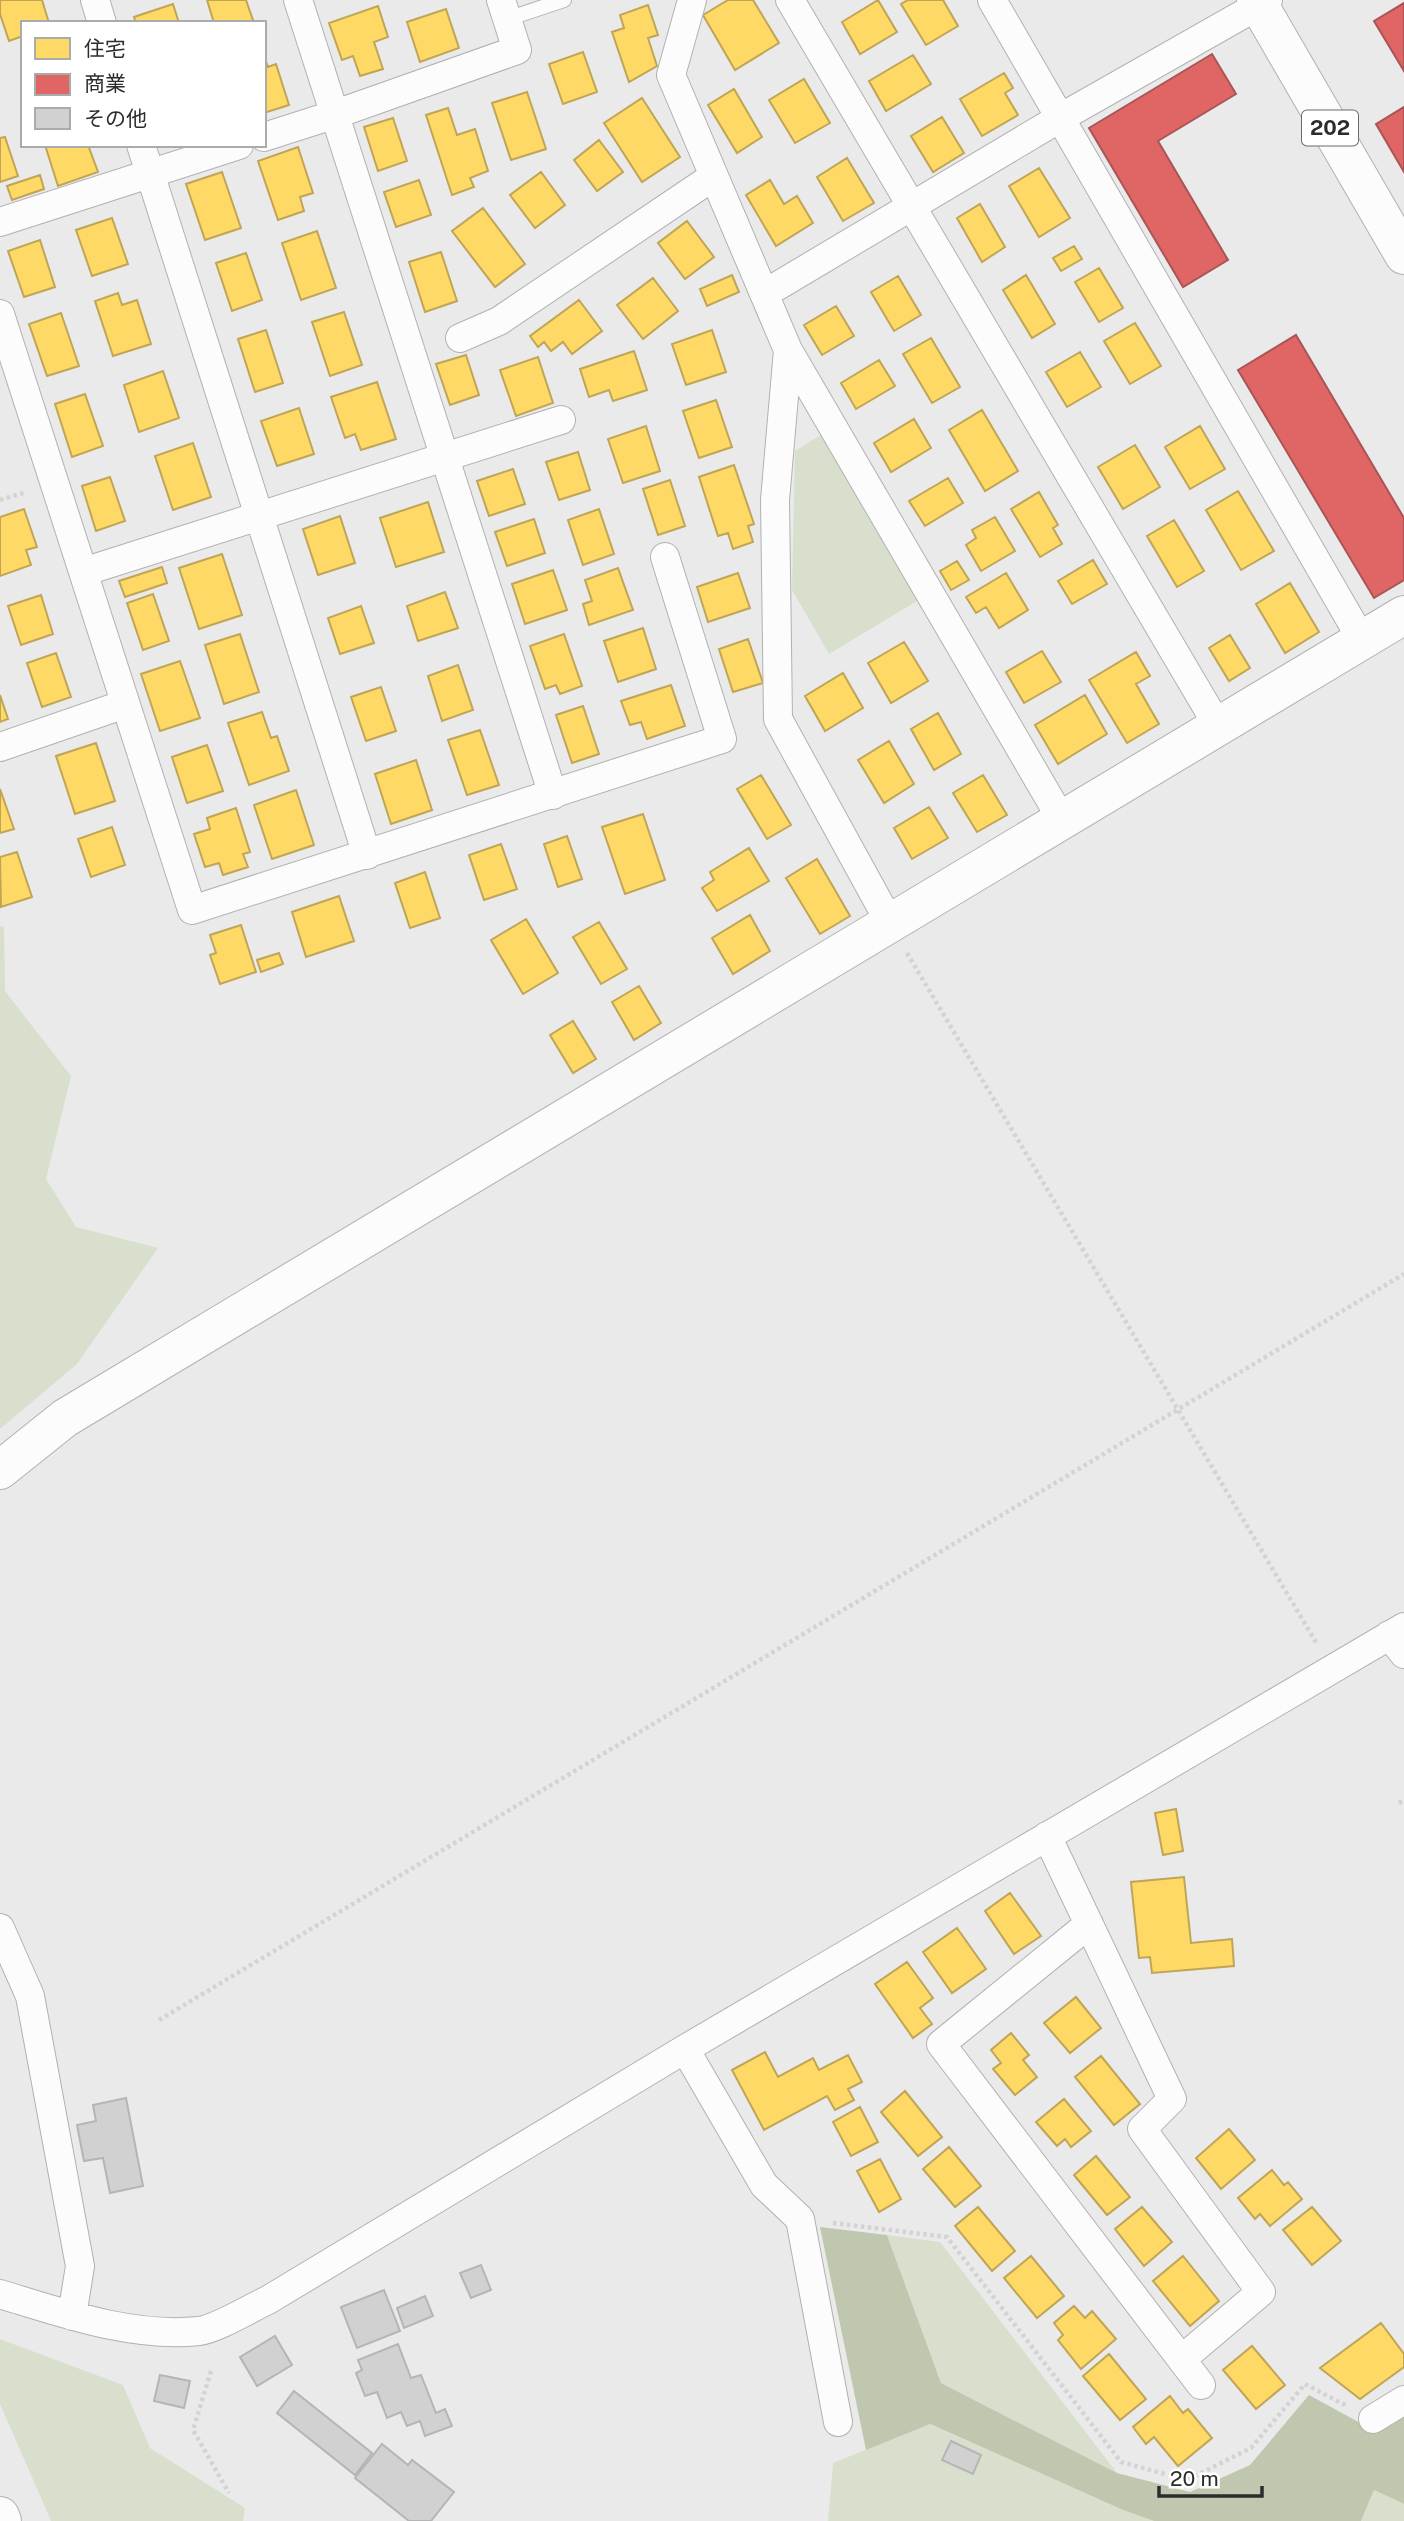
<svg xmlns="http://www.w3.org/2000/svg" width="1404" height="2521" viewBox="0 0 1404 2521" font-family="'Public Sans','Noto Sans JP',sans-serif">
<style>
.green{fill:#d8e0cd}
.forest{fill:#bfc8ae}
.homes{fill:#ffd966;stroke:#bfa555;stroke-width:2}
.shops{fill:#e06666;stroke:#a55;stroke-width:2}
.building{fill:#d1d1d2;stroke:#b5b5b6;stroke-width:2}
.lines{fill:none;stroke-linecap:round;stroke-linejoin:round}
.lane-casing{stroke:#b1b1b2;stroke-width:16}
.street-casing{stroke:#b1b1b2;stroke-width:30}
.secondary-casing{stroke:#b1b1b2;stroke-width:40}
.highway-casing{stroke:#b1b1b2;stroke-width:40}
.path{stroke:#d3d3d3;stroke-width:4.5;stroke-dasharray:3.5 3.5;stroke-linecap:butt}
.lane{stroke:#fcfcfc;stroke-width:14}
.street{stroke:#fcfcfc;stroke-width:28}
.secondary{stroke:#fcfcfc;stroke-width:38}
.highway{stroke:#fcfcfc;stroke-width:38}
.labels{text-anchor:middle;stroke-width:7;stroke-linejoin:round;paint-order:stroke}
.shield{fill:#fff;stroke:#6b6b6b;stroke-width:2}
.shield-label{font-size:21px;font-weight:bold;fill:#2b2c2c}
</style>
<rect width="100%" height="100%" fill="#eaeaeb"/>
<path class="green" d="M824 433 922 598 829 654 792 590 795 451Z
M0 926 4 927 5 991 71 1076 46 1179 76 1227 158 1248 77 1364 0 1429Z
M887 2235 940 2242 1117 2473 941 2383Z
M0 2339 123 2385 150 2448 245 2508 243 2521H51L0 2404Z
M929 2424 1123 2510 1154 2521H828L833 2463Z
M1374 2490 1404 2504V2521H1361Z"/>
<path class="forest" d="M820 2227 887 2235 941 2383 1117 2473 1190 2492 1250 2465 1309 2395 1373 2430 1404 2415V2504L1374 2490 1361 2521H1154L1123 2510 930 2424 866 2450Z"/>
<path class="homes" d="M0 0H42L49 23H23V36L9 41 0 14Z
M207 0H246L254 23H214Z
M728 0H753L779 43 735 70 703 15Z
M878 0 897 32 860 54 842 22Z
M908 0H943L958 26 926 45 901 4Z
M173 4 179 23H136L134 17Z
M648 5 658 35 648 38 657 66 629 82 612 32 624 28 620 15Z
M378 6 388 37 374 42 383 69 360 76 353 56 342 60 329 23Z
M446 9 459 48 420 62 407 22Z
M583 52 597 92 563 104 549 64Z
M913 55 931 84 886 111 869 81Z
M264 56 268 67 276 64 289 105 264 113Z
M1004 73 1013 88 1005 93 1018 115 982 136 960 99Z
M804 79 830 123 795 143 769 100Z
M734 89 762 137 737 153 708 105Z
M527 92 546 149 511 160 492 103Z
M642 98 680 157 642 182 604 123Z
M448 108 457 135 475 129 488 171 470 178 474 187 452 195 426 115Z
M942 117 964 153 933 172 911 136Z
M393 118 407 161 378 171 364 127Z
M5 137 18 176 0 182V138Z
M599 140 623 172 597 191 574 160Z
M45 145H88L98 172 58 186Z
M298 147 313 193 300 197 304 211 278 220 258 161Z
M847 158 874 203 843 221 817 177Z
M1039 168 1070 218 1039 237 1009 186Z
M222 172 241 228 205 240 186 184Z
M541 172 565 205 535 228 510 195Z
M40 175 44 189 12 200 7 186Z
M419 180 431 215 396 227 384 192Z
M770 180 784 204 797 196 813 223 776 246 746 195Z
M980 204 1005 247 982 262 957 218Z
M483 208 525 264 495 287 452 231Z
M112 218 128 264 92 276 76 230Z
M687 221 714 257 685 279 658 243Z
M317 231 336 288 301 300 282 243Z
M40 240 55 287 24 297 8 251Z
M1074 246 1082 259 1061 271 1053 258Z
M441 252 457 301 425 312 409 262Z
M246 253 262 300 232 311 216 263Z
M1099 268 1123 308 1099 322 1075 282Z
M732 275 739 292 707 306 700 289Z
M1026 275 1055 324 1032 338 1003 290Z
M898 276 921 315 894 331 871 292Z
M653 278 678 311 643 339 617 305Z
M118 293 122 305 137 300 151 344 113 356 95 301Z
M579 300 602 331 572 354 563 342 551 351 544 342 538 347 530 336Z
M836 306 854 336 822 355 804 325Z
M344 312 362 365 330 376 312 322Z
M61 313 79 366 47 376 29 324Z
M1135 323 1161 366 1130 384 1104 341Z
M266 330 283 383 255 392 238 339Z
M712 330 726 372 686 385 672 344Z
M931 338 960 387 932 403 903 354Z
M634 351 647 390 613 401 609 390 589 397 580 369Z
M1080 352 1101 387 1067 407 1046 372Z
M466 355 479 395 450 405 436 364Z
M538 357 553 403 516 416 500 370Z
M879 360 895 386 856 409 841 383Z
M163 371 179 418 139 432 124 385Z
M377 382 396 439 361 450 355 434 345 438 331 397Z
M85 394 103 446 72 457 55 404Z
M716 400 732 447 699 458 683 411Z
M299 408 314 454 277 466 261 421Z
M982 410 1018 471 985 491 949 430Z
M914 419 931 448 891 472 874 443Z
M646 426 660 471 623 483 608 439Z
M1200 426 1225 469 1190 489 1165 447Z
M193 443 211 497 173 510 155 456Z
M1135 445 1160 487 1123 509 1098 467Z
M578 452 590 490 559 500 546 462Z
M734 465 754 524 748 526 753 542 733 549 728 533 718 536 699 477Z
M513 469 525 504 489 516 477 481Z
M110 477 125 521 96 531 82 486Z
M948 478 963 503 925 526 909 501Z
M670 480 685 526 658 535 643 489Z
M1238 491 1274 551 1241 570 1206 510Z
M1039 492 1058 525 1053 528 1062 544 1040 557 1011 509Z
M428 502 444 552 396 567 380 518Z
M24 509 37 547 26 550 31 565 0 576V517Z
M599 509 614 554 583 565 568 520Z
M340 516 355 563 318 575 303 529Z
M995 517 1015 551 981 571 966 545 976 538 972 530Z
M534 519 545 553 507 566 495 532Z
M1174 520 1204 571 1177 587 1147 536Z
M222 554 242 615 199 629 179 568Z
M1093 560 1107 584 1072 604 1058 581Z
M957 561 969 580 951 590 940 571Z
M162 567 167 583 125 597 119 581Z
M618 568 633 610 589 625 583 604 592 601 585 580Z
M553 570 567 610 525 624 512 584Z
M738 573 750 608 708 622 697 587Z
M1006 573 1028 610 999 628 986 607 976 613 966 597Z
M1290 583 1319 632 1285 653 1256 604Z
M445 592 458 628 418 641 407 606Z
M153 594 169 641 143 650 127 603Z
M41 595 53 634 21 645 8 606Z
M361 606 374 643 340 654 328 618Z
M643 628 656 669 618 682 604 641Z
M240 634 259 692 224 704 205 645Z
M564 634 582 686 560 694 556 685 545 689 530 646Z
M1230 635 1250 668 1229 681 1209 648Z
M748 639 763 683 733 692 719 649Z
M904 642 928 681 891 703 868 663Z
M1042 651 1061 682 1024 703 1006 672Z
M1136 652 1150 676 1136 684 1159 724 1127 743 1089 680Z
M56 653 71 697 42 707 27 663Z
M180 661 200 718 160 731 141 674Z
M458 665 473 710 442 721 428 676Z
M843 673 863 708 825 731 805 696Z
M671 685 685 726 647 739 641 722 630 725 621 701Z
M381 687 396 731 366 741 351 697Z
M0 695 8 719 0 722Z
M1085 695 1107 734 1058 764 1035 725Z
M583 706 599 754 572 763 556 715Z
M262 712 271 738 277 736 289 771 249 785 228 723Z
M938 713 961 754 934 770 911 729Z
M480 730 499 785 467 795 448 740Z
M889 741 914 784 884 803 858 760Z
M96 743 115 801 75 814 56 756Z
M207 745 223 791 187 803 172 757Z
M416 760 432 810 391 824 375 774Z
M761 775 791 825 767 839 737 789Z
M983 775 1007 815 977 832 953 793Z
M0 789 14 829 0 833Z
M296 790 314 845 272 859 254 805Z
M929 807 948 838 912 859 894 828Z
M236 808 250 852 243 854 248 867 223 875 219 863 205 867 194 834 210 829 207 818Z
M643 814 665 880 625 894 602 827Z
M112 827 125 865 91 877 78 839Z
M567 836 582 879 558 887 544 844Z
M501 844 517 889 484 900 469 855Z
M749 848 769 881 717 911 702 888 714 880 710 872Z
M17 852 32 897 1 907 0 857Z
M817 859 850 916 820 934 786 878Z
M425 872 440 918 410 928 395 883Z
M339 896 354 941 306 957 292 912Z
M750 915 770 951 733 974 712 938Z
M526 919 558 973 523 994 491 940Z
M599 922 627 969 601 984 573 937Z
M241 925 256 972 220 984 210 955 216 953 210 935Z
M279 953 283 964 261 972 257 960Z
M639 986 661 1023 634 1040 612 1002Z
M573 1021 596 1059 573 1073 550 1035Z
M1176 1809 1183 1851 1163 1855 1155 1813Z
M1184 1877 1191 1943 1232 1939 1234 1966 1152 1973 1150 1957 1139 1958 1131 1882Z
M1010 1893 1041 1936 1014 1954 985 1911Z
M957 1928 986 1969 952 1993 923 1952Z
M907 1962 933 1998 920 2008 932 2024 913 2038 875 1984Z
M1076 1997 1101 2028 1070 2053 1044 2023Z
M1011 2033 1029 2055 1023 2060 1037 2077 1015 2095 993 2069 1001 2063 991 2050Z
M765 2052 778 2077 813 2058 819 2070 848 2055 862 2082 848 2089 854 2100 835 2110 827 2096 764 2130 732 2070Z
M1101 2056 1140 2104 1114 2125 1075 2077Z
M905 2091 942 2137 918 2156 881 2112Z
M1064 2099 1091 2131 1071 2147 1065 2139 1057 2146 1036 2122Z
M860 2107 878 2142 851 2156 833 2122Z
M1229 2129 1255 2160 1221 2189 1196 2158Z
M949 2147 981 2186 955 2207 923 2169Z
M1096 2156 1130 2197 1107 2215 1074 2175Z
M880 2159 901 2199 879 2212 857 2171Z
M1272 2170 1284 2185 1288 2182 1302 2199 1270 2226 1260 2214 1255 2219 1238 2198Z
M978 2207 1015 2251 992 2271 955 2226Z
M1142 2207 1172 2242 1144 2266 1115 2229Z
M1312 2207 1341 2241 1312 2265 1283 2230Z
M1031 2256 1064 2296 1037 2318 1004 2278Z
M1183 2256 1219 2301 1190 2326 1153 2281Z
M1074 2306 1085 2318 1092 2311 1116 2339 1081 2369 1058 2340 1063 2335 1054 2323Z
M1381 2323 1404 2354V2367L1360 2399 1320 2368Z
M1252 2346 1285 2385 1256 2409 1223 2370Z
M1109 2354 1146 2399 1120 2420 1083 2376Z
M1170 2396 1183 2413 1188 2409 1212 2438 1178 2466 1154 2437 1146 2444 1133 2427Z"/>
<path class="shops" d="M1404 3V71L1374 21Z
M1212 54 1236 94 1158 141 1228 260 1183 287 1089 128Z
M1404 107V172L1376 124Z
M1296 335 1404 518V580L1374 598 1238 370Z"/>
<path class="building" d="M126 2098 143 2186 110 2193 103 2158 84 2161 77 2125 96 2121 93 2105Z
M481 2265 491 2290 471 2298 460 2273Z
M384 2290 400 2331 357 2348 341 2307Z
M425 2296 433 2316 404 2328 397 2308Z
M275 2336 292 2365 257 2386 240 2357Z
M398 2344 411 2378 421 2375 436 2413 445 2409 452 2426 425 2436 420 2421 407 2426 401 2412 387 2418 377 2392 365 2396 356 2373 362 2370 358 2360Z
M160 2375 190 2381 184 2408 154 2401Z
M294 2391 372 2453 355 2475 277 2413Z
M951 2441 981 2455 973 2474 942 2460Z
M382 2444 408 2465 412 2460 454 2492 431 2521H409L355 2478Z"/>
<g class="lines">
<g class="lane-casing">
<path id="lane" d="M507 19 564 0"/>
</g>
<g class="street-casing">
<path id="street" d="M95 0 102 23
M298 0 553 795
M692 0 671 75 788 350 1062 820
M790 0 1218 726
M992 0 1362 640
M264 137 336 114 517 50 501 0
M141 145 367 855
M0 222 239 145
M764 294 1060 118 1268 0
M0 314 192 910 722 739 665 557
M460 338 499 321 714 176
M788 350 775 500 778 719 890 923
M83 572 561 420
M0 747 125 704
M1389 1635 1404 1654
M1047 1836 1172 2099 1142 2129 1261 2292 1182 2359
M1089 1924 941 2044 1201 2385
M0 1928 30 1996 80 2266 72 2316
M685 2049 764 2185 800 2219 838 2422
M0 2294C63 2313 132 2338 199 2331 216 2329 251 2308 268 2300L685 2049 1404 1627
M1373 2419 1404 2400"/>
</g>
<g class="secondary-casing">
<path id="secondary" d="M0 1470 65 1418 1404 615"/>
</g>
<g class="highway-casing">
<path id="highway" d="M1256 0 1404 255
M0 2516 2 2521"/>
</g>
<path class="path" d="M0 500 26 492
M907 953 1317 1644
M1399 1803 1404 1800
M159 2020 1404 1274
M833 2223 947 2237 1121 2462 1187 2480 1251 2448 1305 2384 1347 2406
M211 2371 193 2430 229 2493"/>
<use href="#lane" class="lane"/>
<use href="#street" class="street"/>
<use href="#secondary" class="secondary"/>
<use href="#highway" class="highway"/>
</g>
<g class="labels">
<rect class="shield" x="1302" y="110.5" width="56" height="35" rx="5"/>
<g class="shield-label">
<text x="1330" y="135">202</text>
</g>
</g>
<rect x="21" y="21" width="245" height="126" fill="#ffffff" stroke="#aaabab" stroke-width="2"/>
<rect x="35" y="38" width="35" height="21" fill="#ffd966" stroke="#aaabab" stroke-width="2"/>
<text x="84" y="56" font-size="21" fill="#2b2c2c">住宅</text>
<rect x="35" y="74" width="35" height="21" fill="#e06666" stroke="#aaabab" stroke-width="2"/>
<text x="84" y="91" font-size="21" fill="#2b2c2c">商業</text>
<rect x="35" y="108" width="35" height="21" fill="#d1d1d2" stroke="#aaabab" stroke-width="2"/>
<text x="84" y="126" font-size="21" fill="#2b2c2c">その他</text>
<path d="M1159 2486v10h103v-10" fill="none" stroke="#2b2c2c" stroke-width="3.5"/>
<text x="1170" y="2486" font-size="21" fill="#2b2c2c" stroke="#ffffff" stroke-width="5" paint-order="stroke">20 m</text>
</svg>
